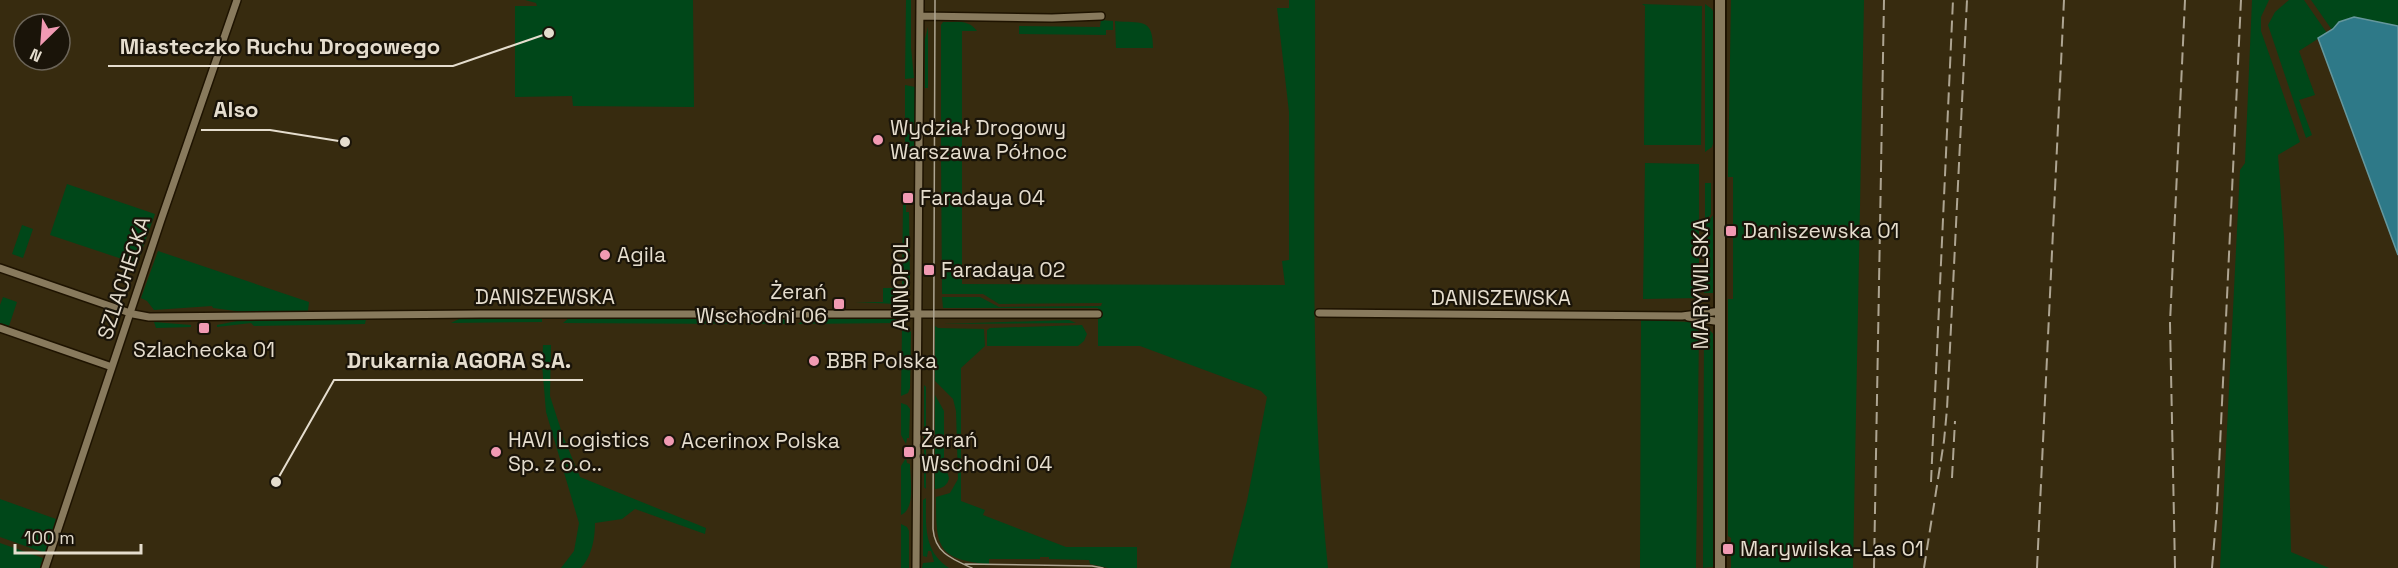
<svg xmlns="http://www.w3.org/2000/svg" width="2398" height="568" viewBox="0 0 2398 568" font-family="'Space Grotesk',sans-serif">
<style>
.green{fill:#004719}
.water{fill:#2e7988;stroke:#65979d;stroke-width:1.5}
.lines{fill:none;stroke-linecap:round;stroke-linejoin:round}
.minor-casing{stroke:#1e1300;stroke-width:10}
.secondary-casing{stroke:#1e1300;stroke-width:14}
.minor{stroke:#887a5d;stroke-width:7}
.secondary{stroke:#887a5d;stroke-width:10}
.tram{stroke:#aea592;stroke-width:1.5}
.rail{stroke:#aea592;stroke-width:2;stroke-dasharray:12 6;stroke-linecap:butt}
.poi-dot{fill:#f19ab3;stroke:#1a1409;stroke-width:2}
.labels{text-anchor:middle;stroke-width:4.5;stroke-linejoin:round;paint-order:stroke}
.poi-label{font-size:21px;fill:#e5ddce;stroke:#1a1409;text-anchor:start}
.street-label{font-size:21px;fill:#e5ddce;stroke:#1a1409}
.leader{fill:none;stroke:#e5ddce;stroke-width:2}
.callout-dot{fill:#e5ddce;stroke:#1a1409;stroke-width:2}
.callout-label{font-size:22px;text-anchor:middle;font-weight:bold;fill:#e5ddce;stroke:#1a1409;stroke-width:4.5;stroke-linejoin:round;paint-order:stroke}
</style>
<rect width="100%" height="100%" fill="#372b0f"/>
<path class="green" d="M525 0H693L694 107 573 106 572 96 515 97V6H537L536 3Z
M906 0H911V48L914 78 905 79Z
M1289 0H1315C1316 189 1308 380 1328 568H1230L1247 501 1267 397 1261 391 1140 346H1098V308H943L942 297H980L999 307 1101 306 1102 303 999 304 983 294H942L941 154H943V146H941V25L943 22C955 22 969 19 977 31H962V284L1285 285 1282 261 1289 260V112L1277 8H1289Z
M1731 0H1864L1853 568H1731V538L1728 536V299H1733V177H1728Z
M2252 0H2269L2261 17V31L2300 142 2278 155 2284 238 2291 552 2329 568H2220L2240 170 2245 163Z
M2289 0H2304L2327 33 2299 51 2315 95 2299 100 2312 135 2306 138 2268 25 2275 12Z
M2311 0H2398V26L2354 17 2332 30Z
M1642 4 1702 6 1701 145H1644L1645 6Z
M1705 4 1712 9 1715 16 1714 140 1712 147 1705 152Z
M1101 20 1113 21V30H1106V35L1019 34V26L1100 27Z
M1115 21C1140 24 1153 16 1153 48H1116Z
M928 27V88H925V39Z
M905 85 915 87V149L909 155 905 156Z
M1645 163 1699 164V298L1643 299Z
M1705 183H1711V214L1705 222Z
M67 184 155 214 137 264 50 235Z
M903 204H906V212H909L910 286H902Z
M1714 214V293H1704L1705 225Z
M22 225 33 229 23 258 12 254Z
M158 251 309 302 308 311 243 312 213 308 212 306 154 310 147 301 141 298Z
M883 288H899L898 299 896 304 855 302H883Z
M3 297 17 302 9 326 0 323V305Z
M461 318H542V322L451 323Z
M569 318 732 319 737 324 563 323Z
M366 319 365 324 254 326 251 323 217 327V325L237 321Z
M752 319H784L788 324H747Z
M805 319H896V323L798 324Z
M1069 320 1076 323 941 324Z
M1641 320 1691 322 1699 331 1696 568H1640Z
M154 322 191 325V327L156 328Z
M904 322 911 332 910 388 908 393 901 396 902 327H904Z
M1704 324 1714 335 1713 567 1703 568Z
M1082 325 1087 334 1084 341 1078 346H987V330L990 328Z
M935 326 938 328 984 329 985 346 961 368V501L985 510 983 515 1066 547H1137V568H1108L1090 564 1089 560 1049 559V557H1040V559H989V564C936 560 936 545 936 497L950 493 958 479 956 411 953 399 935 381Z
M543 345H551L550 396 563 436 580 477 706 528 705 534 635 509 622 519 595 523C595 538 592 556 581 568H561L574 551 579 523 546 412 542 364Z
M924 385 926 387V489L924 487Z
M935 395 944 411V461L949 478C948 485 942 489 935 489Z
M901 403 907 405 910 409 909 438H907L906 444 901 435Z
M906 458 907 463 910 464C910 477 916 509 901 515V466Z
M926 498C926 525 923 551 949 568H922L923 563 934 562 931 551H928L927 557 923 556V500Z
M0 499 56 519 45 553 0 537Z
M901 524 907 527 909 531V568H901Z
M0 543 43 558 40 568H0Z"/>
<path class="water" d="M2354 17 2398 26V255L2318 38 2333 29 2339 22Z"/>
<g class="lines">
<g class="minor-casing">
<path id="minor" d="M920 16 1052 18 1101 16
M0 268 133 314 149 317 480 314H1098
M1319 313 1682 316 1721 311
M1688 317 1721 322
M0 328 112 367
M45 568 161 220 237 0
M916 568 920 0"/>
</g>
<g class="secondary-casing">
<path id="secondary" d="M1720 568V0"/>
</g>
<use href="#minor" class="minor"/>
<use href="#secondary" class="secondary"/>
<path class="tram" d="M935 0 933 529C935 553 952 559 972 568
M965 564 1092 566 1103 568"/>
<path class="rail" d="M1952 478 1955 421
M1931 482 1953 0
M1874 568 1884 0
M1924 568 1944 441 1947 409 1967 0
M2037 568 2064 0
M2175 568 2170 323 2185 0
M2212 568 2217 509 2241 0"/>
</g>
<g class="poi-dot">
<circle cx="878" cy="140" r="6"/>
<rect x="902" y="192" width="12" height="12" rx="3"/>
<rect x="1725" y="225" width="12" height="12" rx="3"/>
<circle cx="605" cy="255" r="6"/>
<rect x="923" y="264" width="12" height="12" rx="3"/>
<rect x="833" y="298" width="12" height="12" rx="3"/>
<rect x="198" y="322" width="12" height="12" rx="3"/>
<circle cx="814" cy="361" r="6"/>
<circle cx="669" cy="441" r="6"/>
<circle cx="496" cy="452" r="6"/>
<rect x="903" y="446" width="12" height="12" rx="3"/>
<rect x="1722" y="543" width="12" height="12" rx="3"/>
</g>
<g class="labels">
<g class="poi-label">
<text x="890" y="135">Wydział Drogowy<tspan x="890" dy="24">Warszawa Północ</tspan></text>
<text x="920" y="205">Faradaya 04</text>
<text x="1743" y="238">Daniszewska 01</text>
<text x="617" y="262">Agila</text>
<text x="941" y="277">Faradaya 02</text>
<text x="827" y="299" text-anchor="end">Żerań<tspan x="827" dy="24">Wschodni 06</tspan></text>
<text x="204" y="357" text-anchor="middle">Szlachecka 01</text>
<text x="826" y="368">BBR Polska</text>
<text x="508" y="447">HAVI Logistics<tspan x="508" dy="24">Sp. z o.o..</tspan></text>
<text x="921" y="447">Żerań<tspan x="921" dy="24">Wschodni 04</tspan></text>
<text x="681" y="448">Acerinox Polska</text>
<text x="1740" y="556">Marywilska-Las 01</text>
</g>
<g class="street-label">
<text transform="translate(124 278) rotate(-72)" y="7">SZLACHECKA</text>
<text transform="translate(901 284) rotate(-90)" y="7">ANNOPOL</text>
<text transform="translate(1701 284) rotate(-90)" y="7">MARYWILSKA</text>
<text x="545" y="304">DANISZEWSKA</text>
<text x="1501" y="305">DANISZEWSKA</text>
</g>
</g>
<path class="leader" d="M549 33L453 66H108M345 142L270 130H201M276 482L334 380H583"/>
<g class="callout-dot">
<circle cx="549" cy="33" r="6"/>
<circle cx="345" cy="142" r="6"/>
<circle cx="276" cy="482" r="6"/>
</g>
<g class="callout-label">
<text x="280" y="54">Miasteczko Ruchu Drogowego</text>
<text x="236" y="117">Also</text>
<text x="459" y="368">Drukarnia AGORA S.A.</text>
</g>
<g transform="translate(42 42) rotate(205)"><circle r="28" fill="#1a1409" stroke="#6b6458" stroke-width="1.5"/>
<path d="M0-4.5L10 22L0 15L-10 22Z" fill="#f19ab3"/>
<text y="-9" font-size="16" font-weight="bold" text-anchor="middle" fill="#e5ddce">N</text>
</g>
<path d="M15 544v9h126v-9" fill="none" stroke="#e5ddce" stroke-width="3"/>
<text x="24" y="544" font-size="18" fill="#e5ddce" stroke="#1a1409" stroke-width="4.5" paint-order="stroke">100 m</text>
</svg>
